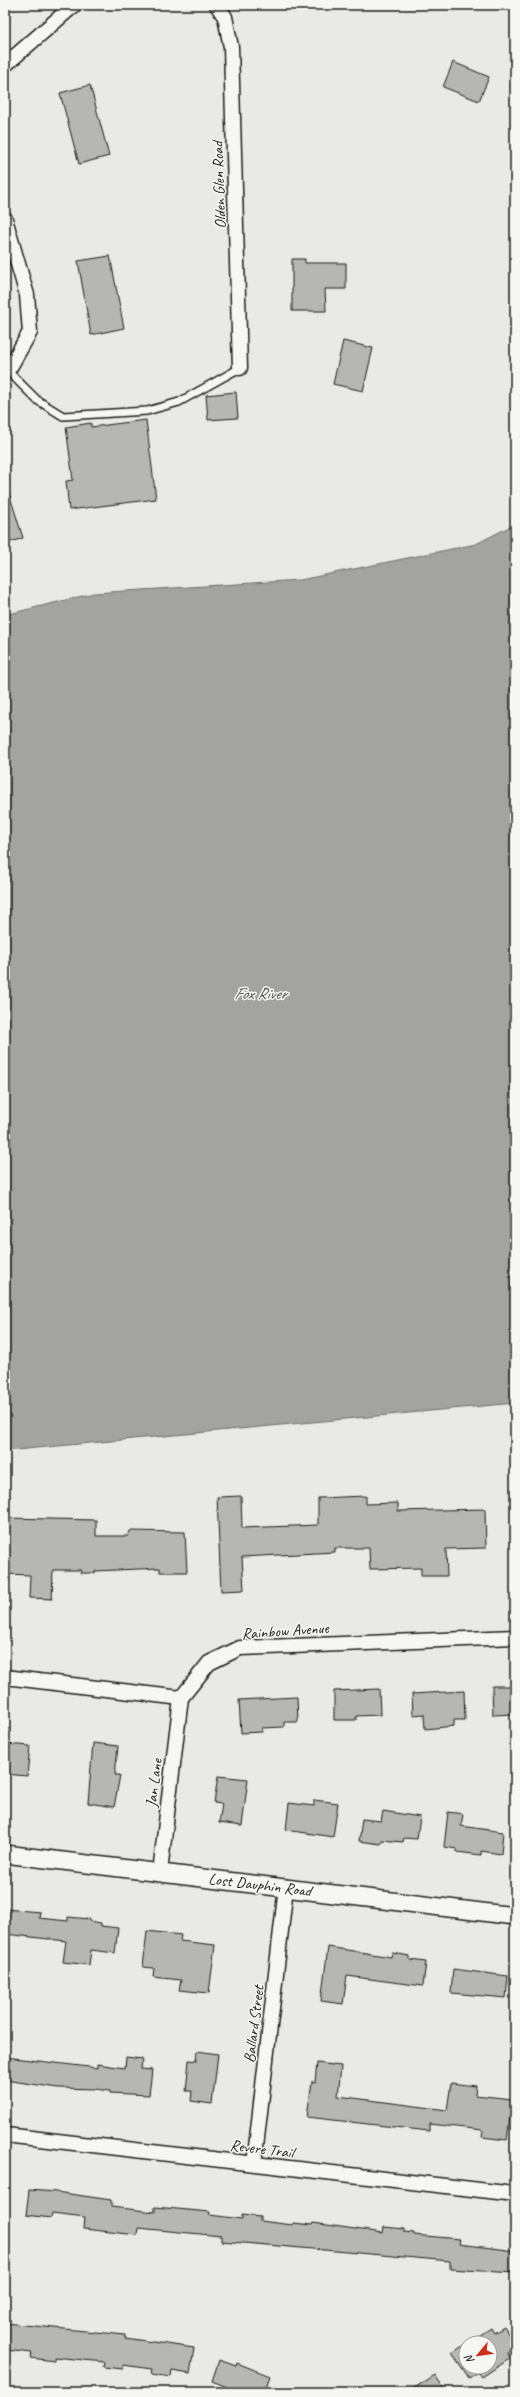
<svg xmlns="http://www.w3.org/2000/svg" width="520" height="2397" viewBox="0 0 520 2397" font-family="Caveat,sans-serif">
<style>
.water{fill:#a3a3a1;stroke:#6d6d6c}
.building{fill:#b6b6b3;stroke:#1c1c1c}
.lines{fill:none;stroke-linecap:round;stroke-linejoin:round}
.service-casing{stroke:#1c1c1c;stroke-width:10}
.minor-casing{stroke:#1c1c1c;stroke-width:17}
.tertiary-casing{stroke:#1c1c1c;stroke-width:20}
.service{stroke:#f6f6f2;stroke-width:7}
.minor{stroke:#f6f6f2;stroke-width:14}
.tertiary{stroke:#f6f6f2;stroke-width:17}
.labels{text-anchor:middle;stroke-width:3;stroke-linejoin:round;paint-order:stroke}
.street-label{font-size:16px;fill:#1c1c1c;stroke:#f6f6f2}
.water-label{font-size:17px;font-style:italic;fill:#525251;stroke:#f6f6f2}
</style>
<rect width="100%" height="100%" fill="#e9e9e5"/>
<filter id="ink" filterUnits="userSpaceOnUse"><feTurbulence type="fractalNoise" baseFrequency=".025" numOctaves="2"/><feDisplacementMap in="SourceGraphic" scale="8" xChannelSelector="R" yChannelSelector="G"/><feConvolveMatrix kernelMatrix="1 2 1 2 8 2 1 2 1" color-interpolation-filters="sRGB"/></filter>
<g filter="url(#ink)">
<path class="water" d="M515 524V1403L5 1451V615L94 593 300 580 476 544Z"/>
<path class="building" d="M453 62 489 77 479 101 443 87Z
M90 85 109 156 79 164 60 93Z
M110 256 124 328 91 335 78 261Z
M292 259H305V263H346V289H325L326 311H292Z
M343 341 373 348 363 391 333 384Z
M236 392 238 418 208 420 206 395Z
M146 420 156 499 69 510 66 481 73 480 66 427 91 423V427Z
M8 490 23 538 5 544V491Z
M241 1496 242 1528 318 1525V1498L366 1496V1504L398 1503V1511L485 1509 486 1548 446 1549 447 1576H421V1568L370 1569 369 1548H335V1552L242 1557 244 1590 221 1591 217 1497Z
M5 1518 96 1520V1536H128L130 1531 185 1532 187 1572H160V1568L95 1571V1573H80L81 1570H53L52 1599 29 1598 30 1575 5 1574Z
M492 1686H515V1714L493 1715Z
M379 1689 380 1715 356 1716V1720H334V1691Z
M464 1691 465 1720H454V1726L425 1729 424 1714 413 1715 412 1694Z
M297 1697 298 1722H284V1727L262 1728V1732L241 1733 239 1700Z
M93 1743 118 1746 115 1775H120L114 1807 88 1803Z
M5 1744 30 1746 27 1776 5 1774Z
M218 1776 248 1779 242 1826 219 1823 222 1804 214 1803Z
M314 1800 338 1803 333 1837 286 1830 289 1803 314 1806Z
M383 1811 420 1817 417 1839 404 1838 403 1842 382 1840 381 1844 359 1841 362 1819 381 1821Z
M448 1812 463 1814 461 1826 503 1832 501 1854 481 1851V1855L457 1852V1849L444 1847Z
M5 1909 40 1912 39 1918 68 1921V1917L89 1919V1921L101 1923V1926L118 1928 115 1953 91 1950 89 1965 63 1962 66 1941 5 1934Z
M147 1931 181 1935 180 1941 215 1945 209 1993 179 1990 181 1980 153 1977 154 1968 143 1967Z
M328 1947 391 1957 392 1953 410 1956V1960L426 1962 423 1986 347 1976 343 2004 321 2001Z
M453 1969 508 1976 506 1998 451 1993Z
M197 2051 218 2054 212 2104 191 2101 192 2091H186L189 2060 196 2061Z
M5 2057 97 2068V2064L125 2068 126 2057 142 2059 141 2069 152 2070 149 2095 110 2093V2091L96 2089 58 2088 5 2080Z
M317 2063 341 2066 338 2096 447 2110 451 2083 476 2086 475 2095 512 2099 507 2140 482 2137 483 2130 429 2124V2131L307 2117 312 2081 315 2082Z
M29 2190 56 2192 111 2200V2207L155 2212V2207L210 2212 209 2215 242 2219V2215L260 2217V2221L293 2225V2223L312 2225 313 2223 383 2233 384 2227 404 2229V2232L414 2233V2235L460 2239 459 2244 515 2251V2273L450 2269V2261L221 2241V2236L138 2228 137 2235 84 2229 85 2217 52 2213 51 2218 26 2215Z
M5 2323 125 2335V2338L194 2348 190 2374 172 2371 171 2377 152 2374 153 2369 123 2365V2369L103 2367 104 2362 54 2357V2361L31 2358 32 2353 5 2350Z
M504 2327 515 2344V2347L507 2353 511 2358 482 2377 478 2372 469 2378 452 2353 466 2344V2367H490V2343H468L491 2328 494 2333Z
M219 2360 236 2366 237 2363 270 2376 264 2392H240L212 2381Z
M435 2375 446 2392H408Z"/>
<g class="lines">
<g class="service-casing">
<path id="service" d="M6 369 37 400 63 416 147 411 179 402 240 368"/>
</g>
<g class="minor-casing">
<path id="minor" d="M217 5 225 17 231 47 240 368
M5 65 74 5
M5 219 27 295 30 332 10 367 5 370
M5 1677 181 1698
M181 1698 209 1663 240 1648 515 1637
M160 1872 181 1698
M5 2135 515 2194
M254 2164 286 1887"/>
</g>
<g class="tertiary-casing">
<path id="tertiary" d="M5 1854 515 1916"/>
</g>
<use href="#service" class="service"/>
<use href="#minor" class="minor"/>
<use href="#tertiary" class="tertiary"/>
</g>
</g>
<g class="labels">
<g class="street-label">
<text transform="translate(218 185) rotate(-92)" y="6">Olden Glen Road</text>
<text transform="translate(285 1630) rotate(-4)" y="6">Rainbow Avenue</text>
<text transform="translate(153 1783) rotate(-83)" y="6">Jan Lane</text>
<text transform="translate(260 1884) rotate(7)" y="6">Lost Dauphin Road</text>
<text transform="translate(253 2024) rotate(-83)" y="6">Ballard Street</text>
<text transform="translate(262 2148) rotate(7)" y="6">Revere Trail</text>
</g>
<g class="water-label">
<text x="260" y="999">Fox River</text>
</g>
</g>
<rect width="520" height="2397" fill="none" stroke="#f6f6f2" stroke-width="20"/>
<rect x="10" y="10" width="500" height="2377" fill="none" stroke="#1c1c1c" stroke-width="1.5" filter="url(#ink)"/>
<g transform="translate(478 2355) rotate(241)"><circle r="19" fill="#f6f6f2" stroke="#9f9f9c"/>
<path d="M0-3L7 15L0 10L-7 15Z" fill="#c8321e"/>
<text y="-6" font-size="11" font-weight="bold" text-anchor="middle" fill="#1c1c1c">N</text>
</g>
</svg>
